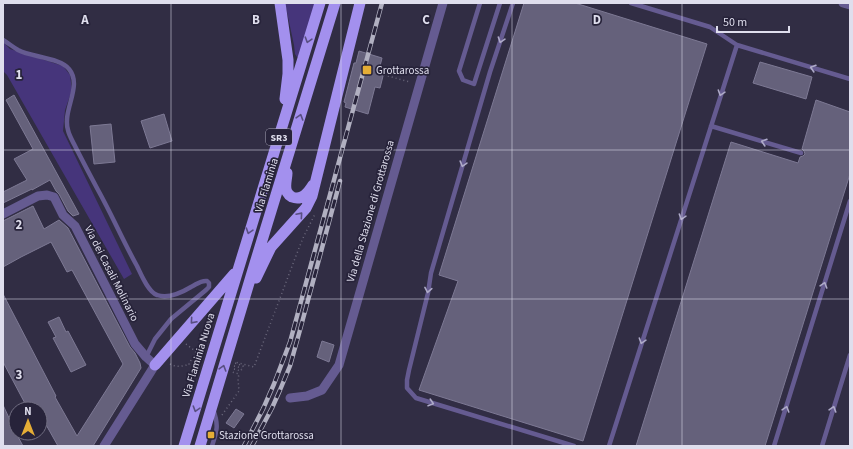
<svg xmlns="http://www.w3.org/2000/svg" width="853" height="449" viewBox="0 0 853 449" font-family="'Source Sans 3',sans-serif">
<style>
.green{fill:#46357b}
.building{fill:#65617b;stroke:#7d7994}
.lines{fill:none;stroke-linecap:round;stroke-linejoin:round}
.path{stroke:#6b687c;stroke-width:1.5;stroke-dasharray:1 3;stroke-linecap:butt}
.service{stroke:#655b91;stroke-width:4.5}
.minor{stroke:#655b91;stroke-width:9}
.trunk{stroke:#a390ee;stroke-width:11}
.rail-casing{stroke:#b1b0c1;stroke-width:4.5}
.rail{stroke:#27233a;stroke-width:3;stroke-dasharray:9;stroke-linecap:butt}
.oneway{stroke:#594f82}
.oneway2{stroke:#aeaac8}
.grid{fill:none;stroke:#dfdeed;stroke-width:1;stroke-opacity:0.55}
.poi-dot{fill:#e5ad36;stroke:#27233a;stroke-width:1.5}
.labels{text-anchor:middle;stroke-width:3.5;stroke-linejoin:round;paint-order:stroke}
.shield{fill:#27233a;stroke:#a8a6b7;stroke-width:1}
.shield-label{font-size:10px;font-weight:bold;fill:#dfdeed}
.poi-label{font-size:11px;fill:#dfdeed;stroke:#27233a;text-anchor:start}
.street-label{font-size:11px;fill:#dfdeed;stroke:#27233a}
.grid-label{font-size:13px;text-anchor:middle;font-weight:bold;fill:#dfdeed;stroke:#27233a;stroke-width:3.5;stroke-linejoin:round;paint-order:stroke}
</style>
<rect width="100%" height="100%" fill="#312d44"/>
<path class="green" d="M285 3H316L299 57H297L295 54 294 45Z
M3 42 10 49 63 66 70 75 72 90 65 110 63 131 132 274 124 279 7 75 3 71Z"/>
<path class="building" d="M524 3H575L707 44 583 441 419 390 458 281 439 275Z
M359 51 382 58 380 66 385 68 380 88 375 87 368 114 345 107 346 103 344 102 354 63H356Z
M760 62 812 77 806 99 753 83Z
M14 95 79 214 73 216 68 211 59 194 56 191 50 180 32 190V189L3 203V192L27 180 14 159 33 149 6 100Z
M816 100 850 112V174L765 446H636L731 142 798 163 800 157 803 156 805 154 804 151 802 149Z
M164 114 172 141 150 148 141 121Z
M111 124 115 162 94 164 90 126Z
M33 206 44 229 59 220 68 228 130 347 135 353 140 363 141 368 93 446H58L40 414V409H28L3 362V294L56 396 55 397 77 436 123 364 72 270 67 272 51 242 21 257 3 267V221Z
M59 317 66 332 68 331 86 365 71 372 53 338 56 337 48 322Z
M322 341 334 345 329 362 317 357Z
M3 405 16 433 23 446H3Z
M236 409 244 414 234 428 226 423Z"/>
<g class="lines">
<path class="path" d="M384 75 410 82
M186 344 195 351 201 352 200 354 195 352 194 357 199 359
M170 364C176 367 182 367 189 364
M234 366 242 368
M197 367 189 364 191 360 200 362
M234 369 241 371 243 366 235 363V362L254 367 294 261 303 238 315 214
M222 415 239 391 238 379 239 374 232 372"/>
<path class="service" d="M480 3 459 71 463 80 474 84 500 3
M513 3 490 72 431 273 428 293 409 370 407 380V388L416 398 574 446
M631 3 710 27 737 45
M3 40C8 43 13 47 18 50 31 57 61 58 69 69 83 86 62 110 68 130 69 135 72 140 74 144 82 160 90 175 98 190 112 215 123 241 137 266 141 274 148 292 157 295 168 299 181 293 191 287 197 284 201 280 207 281L209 283V287L206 290 171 319 155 339 146 357
M711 126 801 153
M212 446C217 431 219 425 213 409
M609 446 737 45 850 79
M774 446 850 201
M822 446 850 355"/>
<path class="minor" d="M843 3 850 5
M3 214 38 196 47 195 54 197 63 215 75 226 135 344 146 357 155 365 104 446
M290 398 307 396 322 390 339 365 443 3"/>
<path class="trunk" d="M280 3 288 60V74L285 99
M287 173C287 178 284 187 287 192 288 194 290 196 292 197 302 201 308 193 313 185
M256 278 271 247 306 208 312 196 360 3
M155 365 234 274
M184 446C229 298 275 151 320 3
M200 446 252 273 335 3"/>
<g class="rail-casing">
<path id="rail" d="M244 446 263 409 274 384 290 342 382 3
M252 446 272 408 280 390 290 366 300 330 340 181"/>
</g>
<use href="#rail" class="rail"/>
</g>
<defs><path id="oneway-chevron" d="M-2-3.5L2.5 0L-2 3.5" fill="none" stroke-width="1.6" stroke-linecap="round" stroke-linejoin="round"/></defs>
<g class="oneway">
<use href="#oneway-chevron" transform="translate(308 40) rotate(107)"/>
<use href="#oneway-chevron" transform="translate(300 117) rotate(-73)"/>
<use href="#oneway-chevron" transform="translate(300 215) rotate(-49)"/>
<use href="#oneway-chevron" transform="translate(249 231) rotate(108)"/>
<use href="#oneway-chevron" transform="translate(193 321) rotate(131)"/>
<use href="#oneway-chevron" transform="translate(223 368) rotate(-73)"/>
<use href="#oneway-chevron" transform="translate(196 409) rotate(107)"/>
</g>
<g class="oneway2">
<use href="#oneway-chevron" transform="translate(501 40) rotate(108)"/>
<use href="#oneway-chevron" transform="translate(813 68) rotate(-163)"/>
<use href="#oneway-chevron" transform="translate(721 93) rotate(108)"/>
<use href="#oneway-chevron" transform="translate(764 142) rotate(-163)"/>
<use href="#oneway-chevron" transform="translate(463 164) rotate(106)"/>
<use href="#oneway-chevron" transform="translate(682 217) rotate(108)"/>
<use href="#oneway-chevron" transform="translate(824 285) rotate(-73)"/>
<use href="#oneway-chevron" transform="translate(428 290) rotate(100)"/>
<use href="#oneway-chevron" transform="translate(642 341) rotate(108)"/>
<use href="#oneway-chevron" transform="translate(431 403) rotate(18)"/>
<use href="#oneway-chevron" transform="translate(786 409) rotate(-73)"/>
<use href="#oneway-chevron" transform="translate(833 409) rotate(-73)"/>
</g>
<path class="grid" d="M171 3V446M341 3V446M512 3V446M682 3V446M3 150H850M3 299H850"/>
<g class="poi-dot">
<rect x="362" y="65" width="10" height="10" rx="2"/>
<rect x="207" y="431" width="8" height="8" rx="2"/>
</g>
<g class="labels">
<rect class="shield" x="266" y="129" width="26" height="16" rx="3"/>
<g class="shield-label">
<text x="279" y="141">SR3</text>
</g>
<g class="poi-label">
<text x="376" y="74">Grottarossa</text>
<text x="219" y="439">Stazione Grottarossa</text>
</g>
<g class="street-label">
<text transform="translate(266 185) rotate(-73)" y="4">Via Flaminia</text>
<text transform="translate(370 211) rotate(-74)" y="4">Via della Stazione di Grottarossa</text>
<text transform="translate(112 273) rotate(63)" y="4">Via dei Casali Molinario</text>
<text transform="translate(198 355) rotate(-73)" y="4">Via Flaminia Nuova</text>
</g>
</g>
<g class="grid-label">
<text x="85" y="24">A</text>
<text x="256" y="24">B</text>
<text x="426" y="24">C</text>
<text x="597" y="24">D</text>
<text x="19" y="79">1</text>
<text x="19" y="229">2</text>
<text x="19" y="379">3</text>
</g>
<rect width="853" height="449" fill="none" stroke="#dfdeed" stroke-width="8"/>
<g transform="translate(28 421)"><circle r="19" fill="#27233a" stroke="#716e82"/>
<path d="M0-3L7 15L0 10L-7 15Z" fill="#e5ad36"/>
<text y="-6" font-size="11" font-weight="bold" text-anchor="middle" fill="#dfdeed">N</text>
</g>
<path d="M717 26v6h72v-6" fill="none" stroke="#dfdeed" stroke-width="2"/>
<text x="723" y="26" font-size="12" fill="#dfdeed" stroke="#27233a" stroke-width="3" paint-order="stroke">50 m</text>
</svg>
